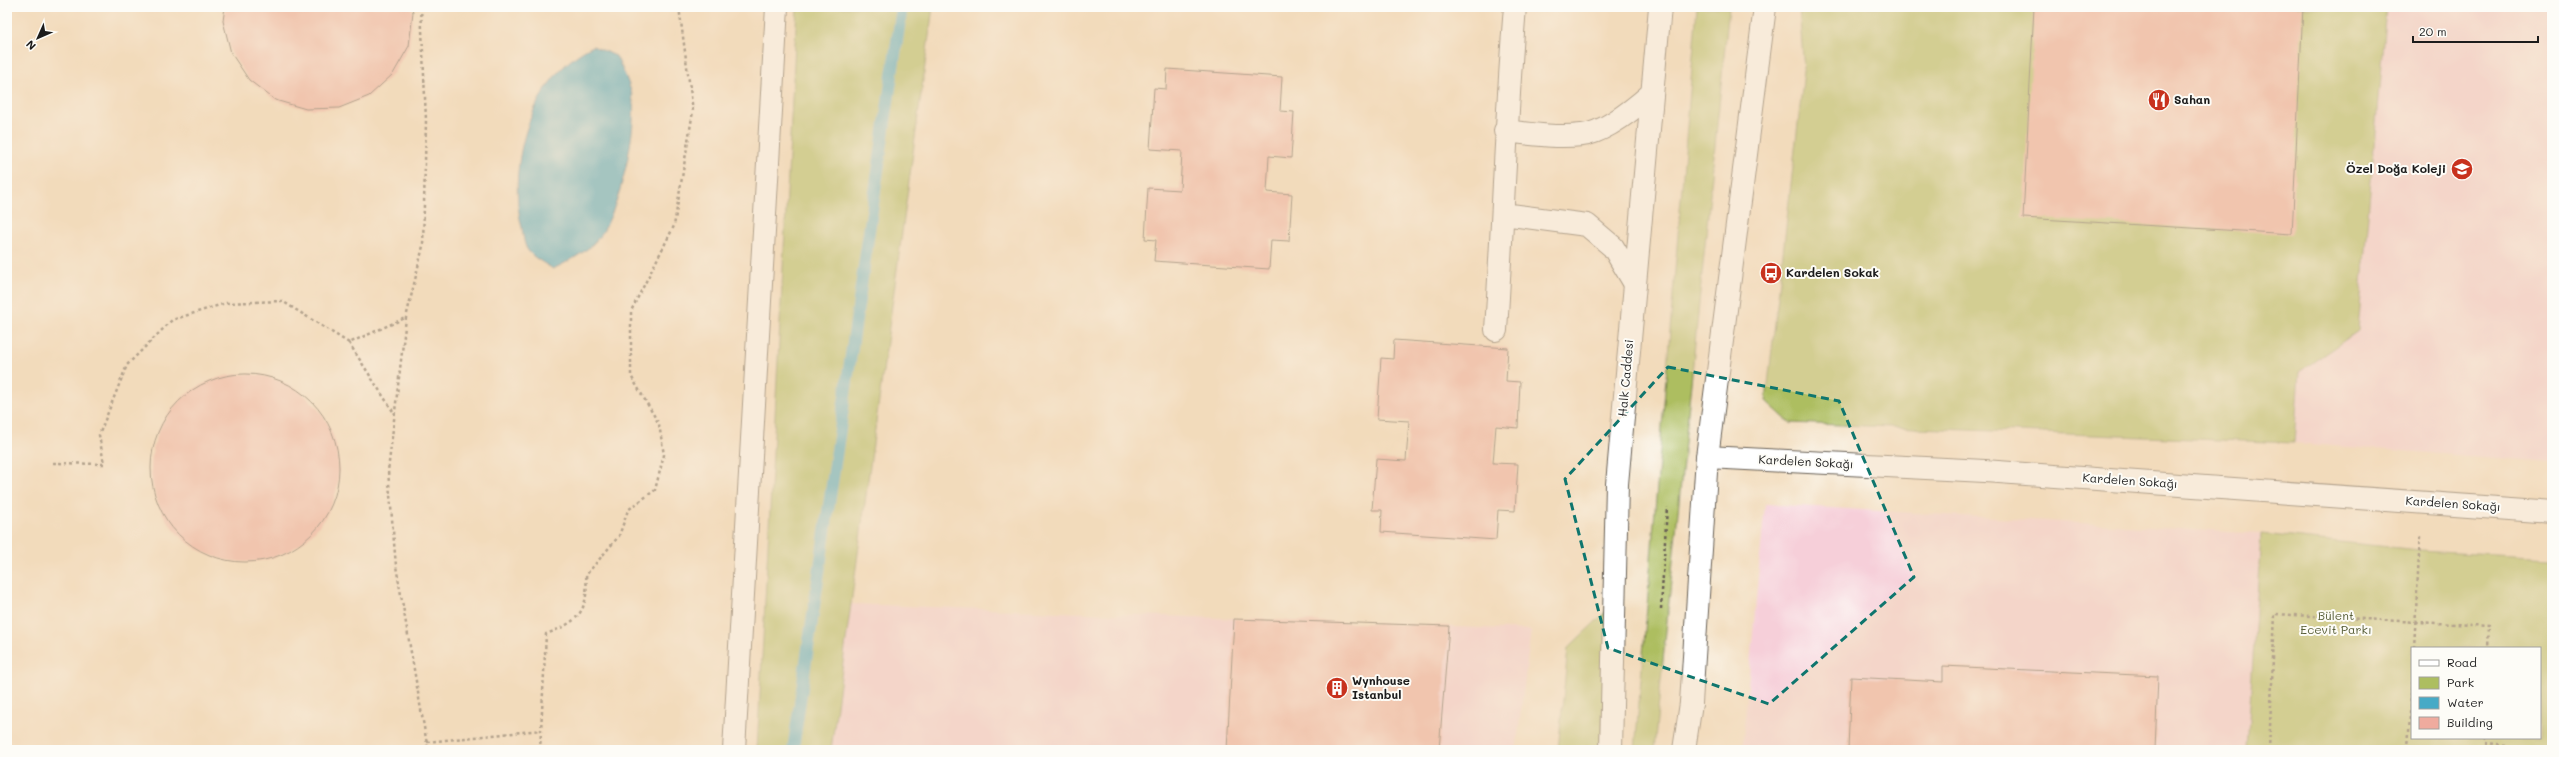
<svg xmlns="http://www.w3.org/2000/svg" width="2559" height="757" viewBox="0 0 2559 757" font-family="Mali,sans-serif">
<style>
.built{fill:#f6cfd9}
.green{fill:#adbe60;stroke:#646d3e;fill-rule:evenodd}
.water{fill:#46aac6;stroke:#316371}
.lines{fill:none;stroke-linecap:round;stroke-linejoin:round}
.stream{stroke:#46aac6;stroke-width:12}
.building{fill:#efab9e}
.lane-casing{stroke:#675f54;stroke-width:24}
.secondary-casing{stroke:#675f54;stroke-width:24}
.primary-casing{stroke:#675f54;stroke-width:24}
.path{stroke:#675f54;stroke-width:2.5;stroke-dasharray:3 3;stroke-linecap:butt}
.lane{stroke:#fff;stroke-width:22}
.secondary{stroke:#fff;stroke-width:22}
.primary{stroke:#fff;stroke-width:22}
.marked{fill:none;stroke:#0f766e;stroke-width:3;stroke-dasharray:8 5;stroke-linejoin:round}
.labels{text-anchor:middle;stroke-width:4;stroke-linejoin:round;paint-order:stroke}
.poi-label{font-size:12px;font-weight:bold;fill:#1c1c1c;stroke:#fdfcf7;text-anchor:start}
.street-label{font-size:12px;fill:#1c1c1c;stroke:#fdfcf7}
.park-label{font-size:12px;fill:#565d37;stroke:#fdfcf7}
</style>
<rect width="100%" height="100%" fill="#fdfcf7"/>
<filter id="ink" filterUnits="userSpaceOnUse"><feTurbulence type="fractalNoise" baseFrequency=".025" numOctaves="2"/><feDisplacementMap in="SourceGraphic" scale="8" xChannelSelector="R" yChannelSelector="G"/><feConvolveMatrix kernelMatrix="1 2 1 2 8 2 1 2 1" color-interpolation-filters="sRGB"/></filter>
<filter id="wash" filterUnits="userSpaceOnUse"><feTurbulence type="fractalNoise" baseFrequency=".012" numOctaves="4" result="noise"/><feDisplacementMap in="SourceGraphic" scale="16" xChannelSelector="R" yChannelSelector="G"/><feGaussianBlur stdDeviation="0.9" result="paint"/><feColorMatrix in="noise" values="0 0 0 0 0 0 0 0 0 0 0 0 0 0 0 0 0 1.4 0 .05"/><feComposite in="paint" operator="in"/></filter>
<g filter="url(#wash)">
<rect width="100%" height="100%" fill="#f2dbbb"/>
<path class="built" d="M2386 7H2552V462L2294 443 2299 372 2358 331Z
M1765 504 2261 534 2247 750H1742Z
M850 604 1531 630 1516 750H831Z"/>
<path class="green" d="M797 7H933L831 750H757Z
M1697 7H1729L1654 750H1635Z
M1799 7H2386L2358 331 2299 372 2294 443 1790 423 1766 401 1804 71Z
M2261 534 2419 550 2552 557V750H2247ZM2412 648H2540V738H2412Z
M1616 602 1602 750H1558L1568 648Z"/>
<path class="water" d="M593 46 616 56C622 68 629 82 632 95 639 126 619 211 600 236 588 252 571 260 553 269 546 264 531 257 527 249 524 244 523 235 522 228 506 165 531 75 593 46Z"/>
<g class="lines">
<path class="stream" d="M793 750 902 7"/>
</g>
<g id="blocks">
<path class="building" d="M225 7H412L413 13 409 46 393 74 369 96 339 108 306 109 275 100 249 80 231 53 223 21Z
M2034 7H2303L2292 234 2023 218Z
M1167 69 1282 77 1280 111 1294 112 1291 158 1269 156 1267 192 1292 194 1289 241 1271 240 1269 269 1154 261 1156 240 1145 239 1148 188 1180 190 1182 151 1150 149 1154 88 1166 89Z
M1394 340 1508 348 1506 381 1520 382 1518 428 1496 426 1493 463 1518 464 1515 511 1498 510 1496 540 1381 532 1382 510H1372L1376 459 1406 461 1409 421 1377 419 1381 358 1393 359Z
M151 468a94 94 0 1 1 188 0a94 94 0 1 1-188 0Z
M1234 619 1449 626 1439 750H1227Z
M1943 666 2158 676 2155 750H1848L1851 677 1943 682Z"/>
</g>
</g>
<g filter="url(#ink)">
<use href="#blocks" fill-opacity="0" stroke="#675f54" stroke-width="1"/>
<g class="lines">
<g class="lane-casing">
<path id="lane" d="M1505 131C1530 134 1557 138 1582 135 1605 133 1636 107 1652 93
M1503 214 1587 225 1613 247 1635 284
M1496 330C1503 222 1506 115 1515 7
M734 750 777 7"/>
</g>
<g class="secondary-casing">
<path id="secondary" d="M1707 457 1985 471 2552 512
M1684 750 1691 703"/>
</g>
<g class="primary-casing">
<path id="primary" d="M1691 703 1707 457 1765 7
M1611 750 1617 484 1660 7"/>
</g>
<path class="path" d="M421 7 426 120 423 246 406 318 388 471 396 566 428 750
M349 343 394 413
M53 463 104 464 99 435 127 365 172 320 226 303 282 301 349 343 405 318
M1661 609 1667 507
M2414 648 2420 537
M2485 738V744L2518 747V750
M427 742 541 730
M540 750 546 634C579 622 589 611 586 575L619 536 628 510 655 490 664 455 659 424 631 376V311L674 226 693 111 679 7
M2269 750 2275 614 2489 626 2488 648
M2408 750 2412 679"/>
<use href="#lane" class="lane"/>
<use href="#secondary" class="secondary"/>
<use href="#primary" class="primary"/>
</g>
</g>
<path d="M0 0H2559V757H0ZM1668 367 1839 401 1914 577 1769 704 1608 648 1565 479Z" fill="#f2dbbb" fill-opacity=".55" fill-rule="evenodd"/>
<path class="marked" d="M1668 367 1839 401 1914 577 1769 704 1608 648 1565 479Z"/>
<defs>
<g id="restaurant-disc" transform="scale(1.15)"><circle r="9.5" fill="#c8321e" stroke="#fdfcf7"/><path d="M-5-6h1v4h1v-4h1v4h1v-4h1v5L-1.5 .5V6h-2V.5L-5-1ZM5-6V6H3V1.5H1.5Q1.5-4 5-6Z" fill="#fff"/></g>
<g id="school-disc" transform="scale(1.15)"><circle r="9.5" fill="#c8321e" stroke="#fdfcf7"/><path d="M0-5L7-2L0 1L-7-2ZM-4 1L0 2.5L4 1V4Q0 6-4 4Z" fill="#fff"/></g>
<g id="bus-disc" transform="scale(1.15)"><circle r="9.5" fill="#c8321e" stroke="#fdfcf7"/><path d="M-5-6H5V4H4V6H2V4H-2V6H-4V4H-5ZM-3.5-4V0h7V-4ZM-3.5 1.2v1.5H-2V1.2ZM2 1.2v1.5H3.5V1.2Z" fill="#fff"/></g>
<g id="building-disc" transform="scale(1.15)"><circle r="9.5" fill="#c8321e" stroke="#fdfcf7"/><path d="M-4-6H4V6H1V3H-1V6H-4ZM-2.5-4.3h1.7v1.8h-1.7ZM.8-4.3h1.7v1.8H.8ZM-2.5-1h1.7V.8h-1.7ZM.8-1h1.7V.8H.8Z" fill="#fff"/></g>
</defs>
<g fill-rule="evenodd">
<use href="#restaurant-disc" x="2159" y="100"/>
<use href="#school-disc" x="2462" y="169"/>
<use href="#bus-disc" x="1771" y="273"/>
<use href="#building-disc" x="1337" y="688"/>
</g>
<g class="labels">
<g class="poi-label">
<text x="2174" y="104">Sahan</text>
<text x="2446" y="173" text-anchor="end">Özel Doğa Koleji</text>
<text x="1786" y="277">Kardelen Sokak</text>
<text x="1352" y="685">Wynhouse<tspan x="1352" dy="14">Istanbul</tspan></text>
</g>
<g class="street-label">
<text transform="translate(1626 378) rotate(-85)" y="4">Halk Caddesi</text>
<text transform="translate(1806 462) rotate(3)" y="4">Kardelen Sokağı</text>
<text transform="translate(2130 481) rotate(4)" y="4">Kardelen Sokağı</text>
<text transform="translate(2453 504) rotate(4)" y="4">Kardelen Sokağı</text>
</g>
<g class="park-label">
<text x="2336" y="620">Bülent<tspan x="2336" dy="14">Ecevit Parkı</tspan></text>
</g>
</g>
<rect width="2559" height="757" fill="none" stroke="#fdfcf7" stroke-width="24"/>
<rect x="2411" y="647" width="130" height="92" fill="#fdfcf7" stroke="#a3a29f"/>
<rect x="2419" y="660" width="20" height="6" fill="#ffffff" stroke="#a3a29f"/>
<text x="2447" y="667" font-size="12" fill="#1c1c1c">Road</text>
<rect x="2419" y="677" width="20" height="12" fill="#adbe60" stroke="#a3a29f"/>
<text x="2447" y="687" font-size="12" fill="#1c1c1c">Park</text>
<rect x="2419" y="697" width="20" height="12" fill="#46aac6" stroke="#a3a29f"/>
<text x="2447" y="707" font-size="12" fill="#1c1c1c">Water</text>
<rect x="2419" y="717" width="20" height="12" fill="#efab9e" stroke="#a3a29f"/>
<text x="2447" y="727" font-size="12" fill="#1c1c1c">Building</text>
<g transform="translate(38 38) rotate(225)" stroke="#fdfcf7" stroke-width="3" paint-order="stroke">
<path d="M0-3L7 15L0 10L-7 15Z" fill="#1c1c1c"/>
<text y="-6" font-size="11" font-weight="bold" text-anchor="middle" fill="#1c1c1c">N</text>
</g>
<path d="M2413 36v6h125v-6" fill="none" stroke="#1c1c1c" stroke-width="2"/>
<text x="2419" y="36" font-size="12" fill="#1c1c1c" stroke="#fdfcf7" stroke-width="3" paint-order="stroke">20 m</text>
</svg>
